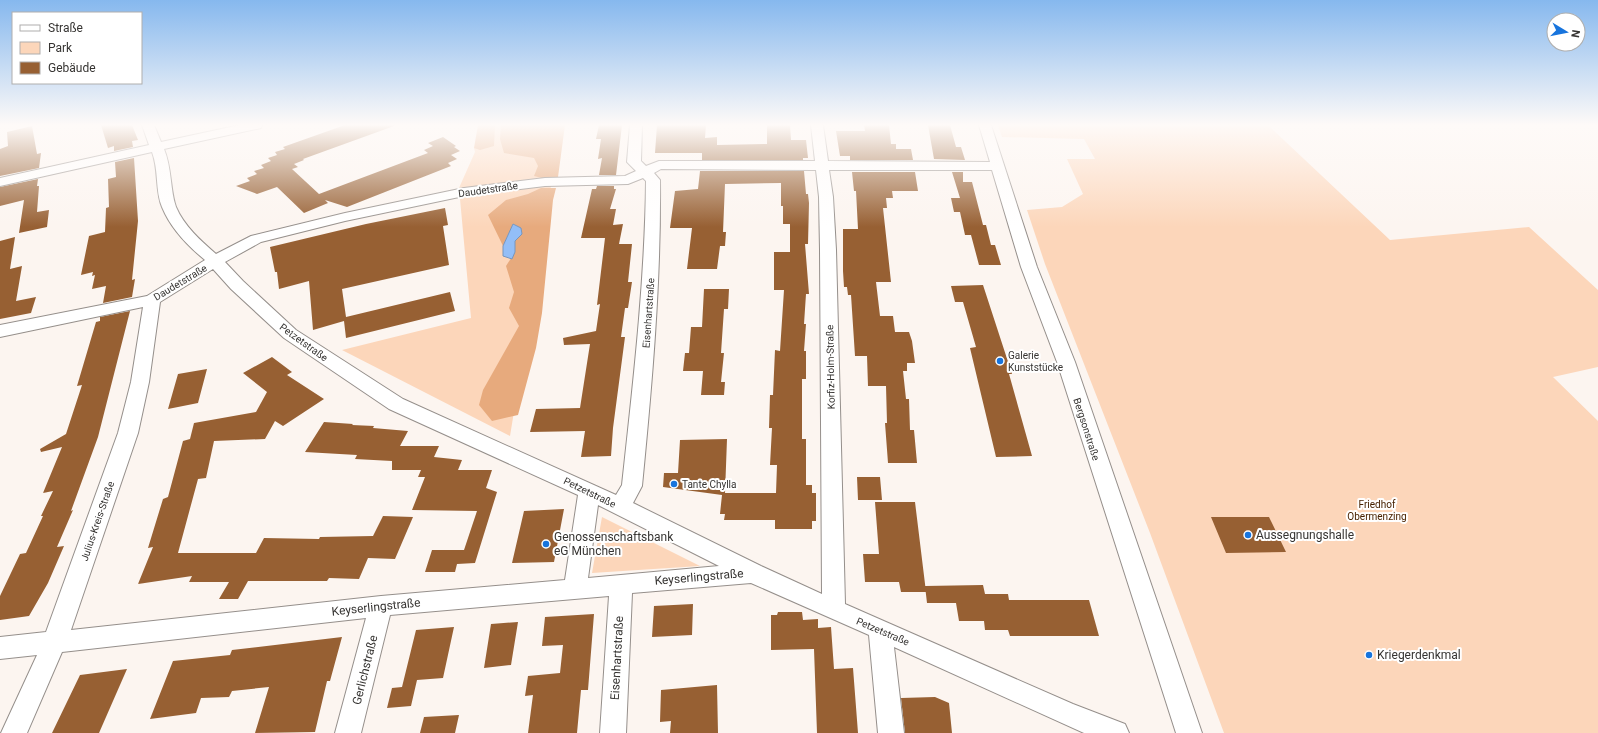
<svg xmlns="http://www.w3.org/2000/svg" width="1598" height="733" viewBox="0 0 1598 733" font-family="Roboto,sans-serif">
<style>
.green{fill:#fcd6ba}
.forest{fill:#e7aa7d}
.water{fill:#93bef7;stroke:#7795bc}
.building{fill:#976033}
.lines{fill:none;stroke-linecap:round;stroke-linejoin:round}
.minor-casing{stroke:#958f8b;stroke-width:2}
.minor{fill:#fff;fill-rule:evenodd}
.poi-dot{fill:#1774dd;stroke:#fff;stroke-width:1.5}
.labels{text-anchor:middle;stroke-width:4;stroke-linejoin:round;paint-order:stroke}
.street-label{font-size:10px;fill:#363432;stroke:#fff}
.poi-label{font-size:10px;fill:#363432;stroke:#fff;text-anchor:start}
.park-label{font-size:10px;fill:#472100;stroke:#fff}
.near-poi-label{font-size:12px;fill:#363432;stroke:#fff;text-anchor:start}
.near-street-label{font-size:12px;fill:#363432;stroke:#fff}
</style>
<rect width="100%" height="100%" fill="#fcf5f0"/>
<path class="green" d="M479 125H561L510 436 342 350 471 318 459 188 475 152 474 148H476Z
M998 125H1268L1390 240 1529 227 1598 290V367L1553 377 1598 421V733H1224L1150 533 1045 264 1027 210 1062 207 1083 194 1067 159H1095L1084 139 1002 137Z
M602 517 700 566 592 573Z"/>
<path class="forest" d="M478 125H495L494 146 480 150 474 148Z
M501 125H565L558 177 542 178 534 176 538 166 534 158 504 153 500 139Z
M541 188H556L553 200 542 313 536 348 518 415 492 421 479 405 483 390 519 326 509 308 514 292 506 266 515 252V241L522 234 521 228 513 224 503 246 488 215 506 200 528 194Z"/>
<path class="water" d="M513 224 521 228 522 234 515 241V252L512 259 503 256V246Z"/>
<path class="building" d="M101 125H132L138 140 132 141 133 147 114 151V146L108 148Z
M345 125H394V126L303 159 304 160 294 164 298 167 292 169 319 194 428 153 424 150 433 146 428 143 443 137 456 146 454 147 460 151 451 155 457 159 448 163 451 166 347 207 325 200 328 203 304 213 277 187 257 194 236 186 250 181 247 178 257 174 254 171 264 168 261 165 271 161 268 158 277 155 275 152 285 149 283 147Z
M599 125H622L616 175H599L602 158 598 159 601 139H596Z
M657 125H706L705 138 717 137V145L767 144V125H790L791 140H806L808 158H803V160H702V153H655Z
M864 125H889L891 144H896V149H911L913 160H850V156H840L836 131H865Z
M928 125H950L956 147H961L965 160 934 159Z
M32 126 37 154 41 153 39 168 0 176V149L8 146 7 132Z
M134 158 138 221 132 280 135 279 132 297 103 303 106 286 92 289 95 275 92 276 93 272 81 275 89 236 105 232 106 208 109 207 108 179 116 177 115 162Z
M700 171H804L806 194H808L809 203 808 244H805L809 294H806L804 324H806L804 351H806V379H802V439H806V485H812V493H816V521H812V529H775V520H724L725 514H720L722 495 663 487 664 473H678L680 440 727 439 725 493H776L777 465H770L772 428H769L770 395H773L775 350 780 351 784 290H774V252H790V224H783V206H781V183L725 184 723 232H726L725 246H720L717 269H687L692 228H670L675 191 698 189Z
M852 172H915L918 191H892L893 198H886L887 208H883L891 282H876L880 316H893L895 332H909L912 341 915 363H907V371H903L906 399H909L910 430H914L917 463H888L885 423H887L886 386H868L867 356H855L851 295H848L847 287H844L843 271V229H858L856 191H854Z
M952 172H963V182H972L983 225H986L991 245H995L1001 265H979L971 235H965L960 212H954L951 198H960Z
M38 179 37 186H39L37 212 49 210 47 227 19 233 24 200 0 206V187Z
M597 186H614V189H616L610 209H616L613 225 623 224 619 244H632L628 282H632L628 308H625L621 337H625L613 428 611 456 581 457 585 431 530 432 536 409 580 408 590 344 564 345 563 338 596 331 600 304 597 305 605 238H581L592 189H596Z
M445 208 448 225 443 226 449 265 342 289 346 317 450 292 455 311 346 338 344 321 313 330 309 281 279 289 277 272H275L270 247 366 224Z
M15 237 10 269 22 266 16 301 36 297 31 313 0 319V241Z
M983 285 1012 374H1009L1032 456 996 457 970 348 976 347 963 302H955L951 286Z
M704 289H729L728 309H724L721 353H724L721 382H725L724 395H701L703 371H683L685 353H689L691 327H702Z
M130 311 98 437 71 511 73 510 57 547 64 546 48 583 29 616 0 620V596L20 554 26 553 43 516H41L53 491 43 493 62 447 41 452 40 449 66 434 82 385 77 386 96 322 100 321V317Z
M272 357 292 372 287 375 324 399 283 426 275 421 265 439 214 441 206 478 198 479 178 553H256L264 538 319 539 320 537 373 536 383 516 413 517 395 559 368 558 359 579 329 578 327 581H248L238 599H219L229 582H189L192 576 138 584 153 547 148 548 163 499 168 497 183 441 190 439 194 423 256 412 267 392 243 373Z
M207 369 198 403 168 409 178 374Z
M324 422 353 424 352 425 374 426 373 428 408 431 400 446H439L434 457 462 460 458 470H492L486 488 497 492 475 563 457 564 455 572H425L432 550H464L477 511 412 510 425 477H418L421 470H392V461L355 459 357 455 305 452Z
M857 477H880L882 500H858Z
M875 502H915L926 592H901L899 582H865L863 554H879Z
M564 509 554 562 512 563 524 511Z
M1211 517H1269L1286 552 1226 553Z
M983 585 985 594H1008L1009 600H1089L1099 636H1010L1008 630H985L984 621H959L956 603H927L925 586Z
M693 604 692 635 652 637 654 606Z
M778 612H802L803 620 818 619V628L831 627 834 669 853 668 858 733H817L814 649 771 650V615H777Z
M594 614 588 690H581L577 733H528L533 695 525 696 528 676 560 673 563 645 542 646 545 617Z
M518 622 511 665 484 668 491 624Z
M454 627 443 678 417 680 411 706 387 708 392 688 402 687 416 630Z
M342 637 330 681H327L315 732 255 733 269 687 232 691 229 697 201 698 196 713 150 719 173 661 230 655 232 650Z
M127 669 99 733H52L80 675Z
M717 685 718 733H670L671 721 660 722 661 690Z
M935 697 949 703 952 733H905L901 698Z
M459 715 455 733H420L424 717Z"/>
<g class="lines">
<g class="minor-casing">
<path id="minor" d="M142 125H154L161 142 240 125H262L261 128 164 149C172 168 170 190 176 207 184 226 201 241 216 254L251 236 345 213 464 188 545 178 625 176 636 171 627 162 630 125H642L641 161 646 166 659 161H815L811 125H823L828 161 990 162 979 125H991L1037 267 1075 362 1202 733H1176L1057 362 1021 267 992 170H829L833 197 836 250 845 604 1073 704 1125 724 1129 733H1084L894 647 904 733H878L869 635 751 583 632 593 626 733H600L609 596 390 615 361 733H335L366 618 62 652 27 733H1L37 655 0 659V637L46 632 118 433 131 382 143 307 0 337V325L147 296 205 260C188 246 171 229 162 207 155 191 159 170 152 152L0 186V178L149 145ZM661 169 816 170 819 197 820 250 822 594 761 566 633 503 642 486C652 384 661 283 660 180L654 173ZM643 178 646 181C645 283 633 384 622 485L616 495 403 399 296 330 243 281 225 262 261 242 345 221 464 196 545 186 628 184ZM213 269 231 289 284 338 389 409 578 495 565 580 381 596 71 630 138 433 149 382 160 302ZM598 505 719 566 588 578Z"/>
</g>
<use href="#minor" class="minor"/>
</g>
<linearGradient id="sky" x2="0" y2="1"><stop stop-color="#86b8ee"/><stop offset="0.55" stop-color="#fefaf8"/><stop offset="1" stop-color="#fefaf8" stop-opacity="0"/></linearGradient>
<rect width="1598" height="227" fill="url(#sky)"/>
<g class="poi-dot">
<circle cx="1000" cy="361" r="4"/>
<circle cx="674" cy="484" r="4"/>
<circle cx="1248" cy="535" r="4"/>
<circle cx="546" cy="544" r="4"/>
<circle cx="1369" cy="655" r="4"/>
</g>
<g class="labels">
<g class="street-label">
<text transform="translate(488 189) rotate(-8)" y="4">Daudetstraße</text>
<text transform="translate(180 282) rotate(-31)" y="4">Daudetstraße</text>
<text transform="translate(648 313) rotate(-86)" y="4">Eisenhartstraße</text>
<text transform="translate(304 342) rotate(36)" y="4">Petzetstraße</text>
<text transform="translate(830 367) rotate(-91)" y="4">Korfiz-Holm-Straße</text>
<text transform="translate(1087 429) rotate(72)" y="4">Bergsonstraße</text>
<text transform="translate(590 492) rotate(26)" y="4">Petzetstraße</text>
<text transform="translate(97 521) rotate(-71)" y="4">Julius-Kreis-Straße</text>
<text transform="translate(883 631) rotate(23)" y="4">Petzetstraße</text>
</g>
<g class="poi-label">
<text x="1008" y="359">Galerie<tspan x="1008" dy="12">Kunststücke</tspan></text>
<text x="682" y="488">Tante Chylla</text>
</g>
<g class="park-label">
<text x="1377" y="508">Friedhof<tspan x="1377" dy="12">Obermenzing</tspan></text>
</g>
<g class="near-poi-label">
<text x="1256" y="539">Aussegnungshalle</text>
<text x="554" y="541">Genossenschaftsbank<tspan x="554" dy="14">eG München</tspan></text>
<text x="1377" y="659">Kriegerdenkmal</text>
</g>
<g class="near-street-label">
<text transform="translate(699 577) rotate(-5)" y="4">Keyserlingstraße</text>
<text transform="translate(376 607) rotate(-6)" y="4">Keyserlingstraße</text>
<text transform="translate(617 658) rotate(-87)" y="4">Eisenhartstraße</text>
<text transform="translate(365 670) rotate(-76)" y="4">Gerlichstraße</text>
</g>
</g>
<rect x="12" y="12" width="130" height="72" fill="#ffffff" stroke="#afaead"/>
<rect x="20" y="25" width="20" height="6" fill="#ffffff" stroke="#afaead"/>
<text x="48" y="32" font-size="12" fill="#363432">Straße</text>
<rect x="20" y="42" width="20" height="12" fill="#fcd6ba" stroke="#afaead"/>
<text x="48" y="52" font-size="12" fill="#363432">Park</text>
<rect x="20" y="62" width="20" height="12" fill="#976033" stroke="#afaead"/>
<text x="48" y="72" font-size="12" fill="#363432">Gebäude</text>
<g transform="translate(1566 32) rotate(100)"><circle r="19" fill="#ffffff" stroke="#afaead"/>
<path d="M0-3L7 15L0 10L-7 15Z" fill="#1774dd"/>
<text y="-6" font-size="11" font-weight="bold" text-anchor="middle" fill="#363432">N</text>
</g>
</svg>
